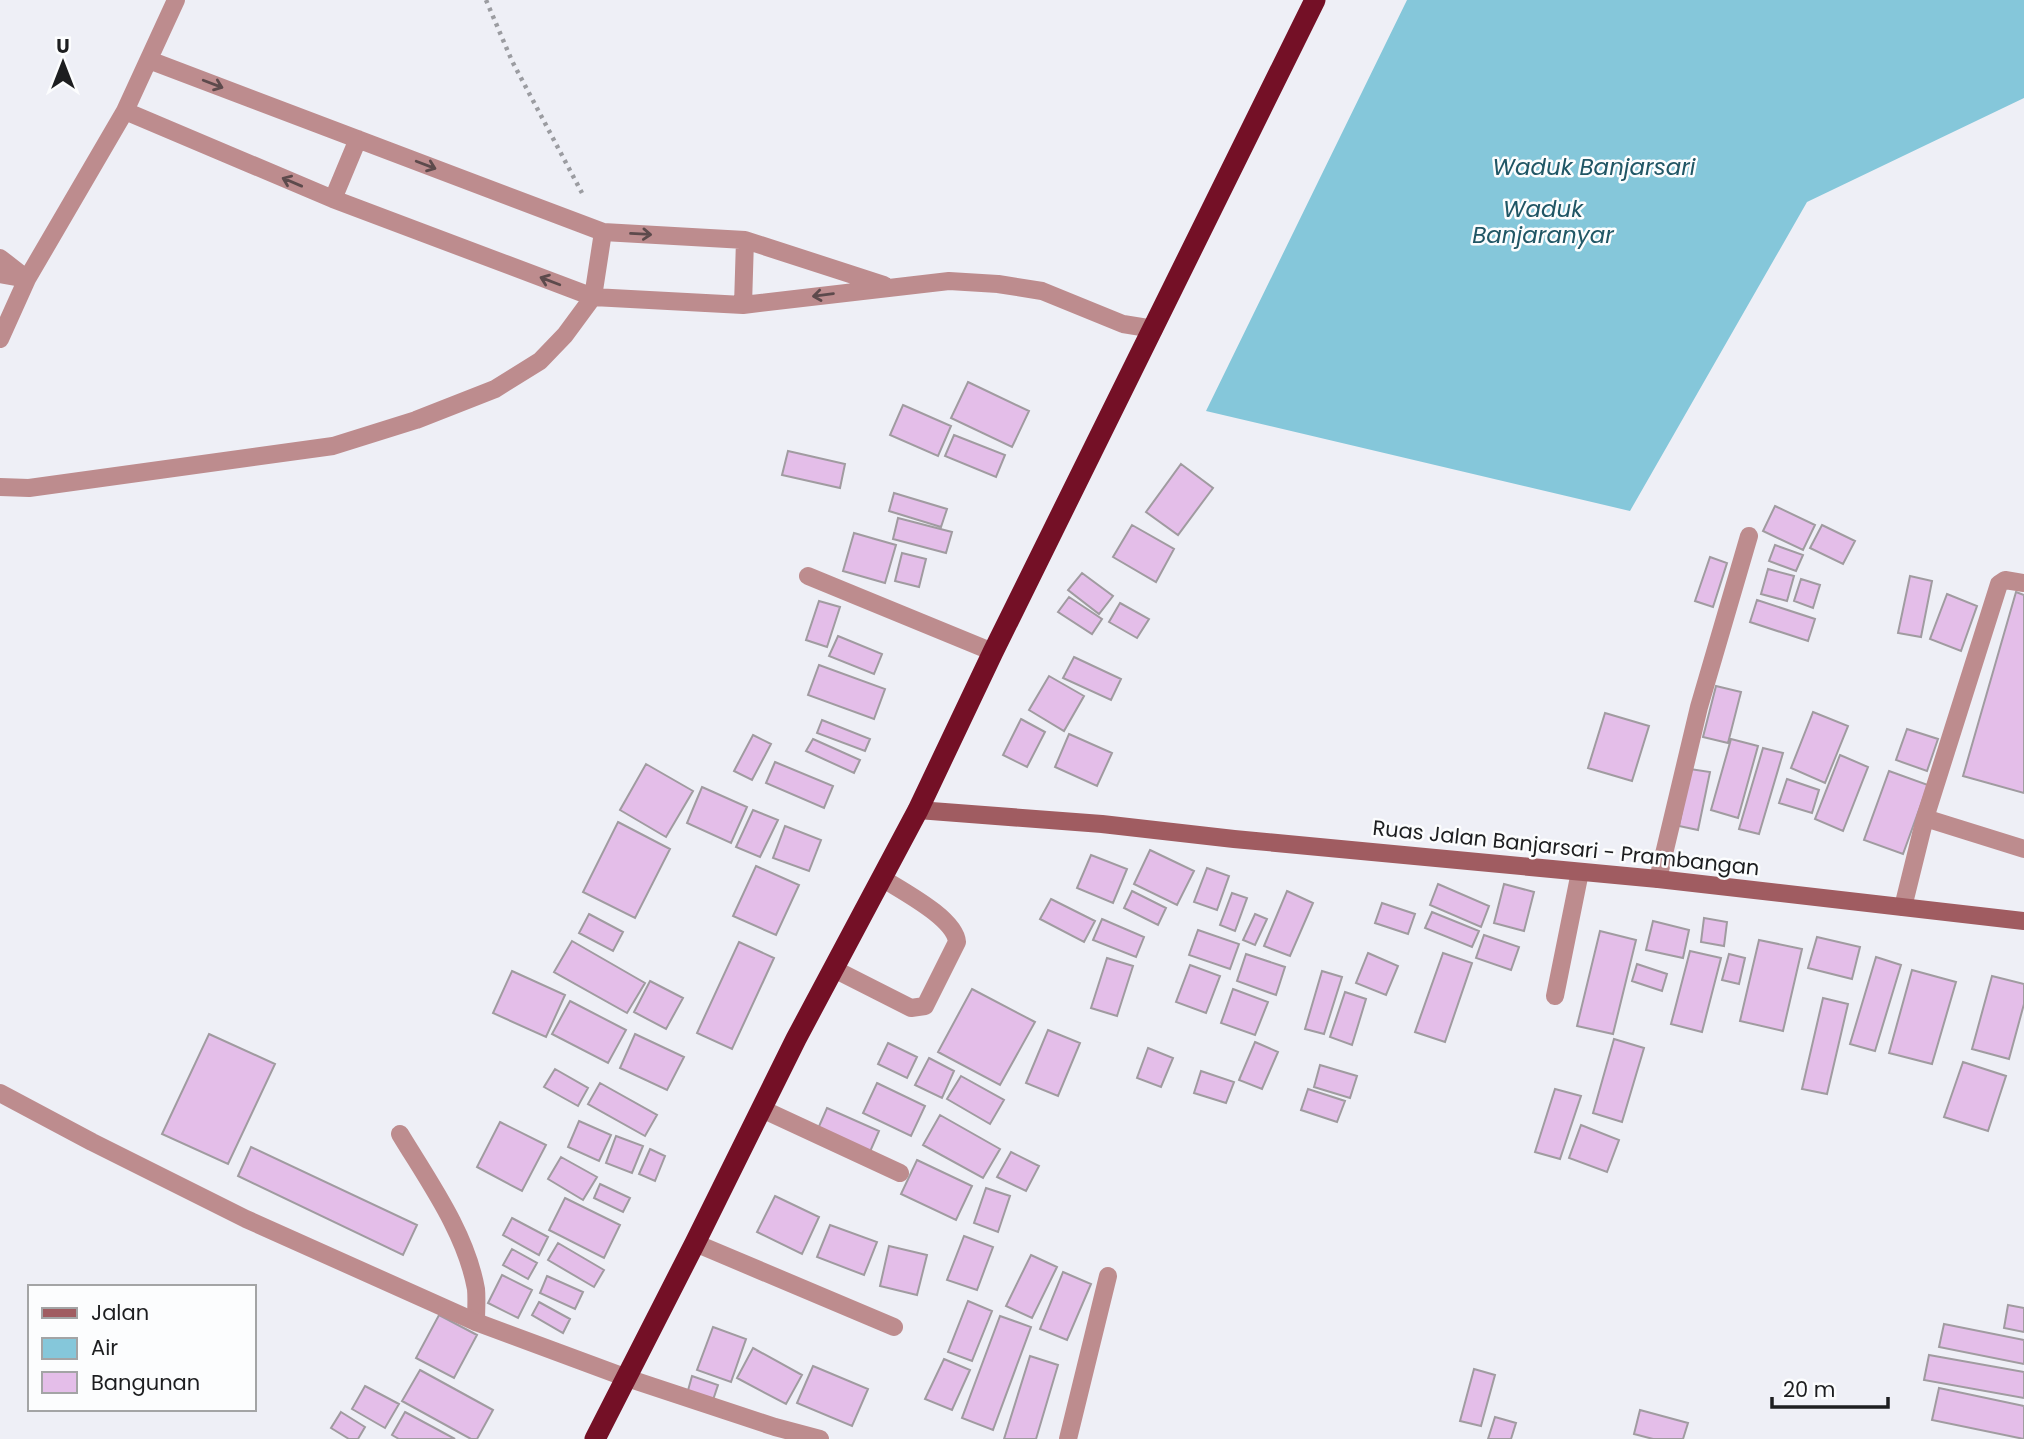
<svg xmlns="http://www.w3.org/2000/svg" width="2024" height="1439" viewBox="0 0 2024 1439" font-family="Poppins,sans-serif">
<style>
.water{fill:#85c7da}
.building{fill:#e4bee9;stroke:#a09ba0;stroke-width:2}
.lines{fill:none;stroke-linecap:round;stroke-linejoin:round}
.path{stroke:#9b9ca1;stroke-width:4.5;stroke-dasharray:3.5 5;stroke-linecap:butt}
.lane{stroke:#bd8c8e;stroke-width:18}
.street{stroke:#bd8c8e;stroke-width:18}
.secondary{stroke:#a05c61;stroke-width:18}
.highway{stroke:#741026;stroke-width:21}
.oneway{stroke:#5d4a4c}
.labels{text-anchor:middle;stroke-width:5;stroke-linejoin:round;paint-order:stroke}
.street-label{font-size:21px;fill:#1d1e20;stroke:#fcfdfe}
.water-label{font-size:23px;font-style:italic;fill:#205665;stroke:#fcfdfe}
</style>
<rect width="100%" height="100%" fill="#eeeff6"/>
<path class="water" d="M1407 0H2024V98L1807 202 1630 511 1206 411Z"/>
<path class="building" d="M968 382 1029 411 1012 447 951 418Z
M903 405 951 426 938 456 890 435Z
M954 435 1005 455 996 477 945 456Z
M788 451 845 464 840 488 782 475Z
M1181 464 1213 488 1178 535 1146 512Z
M894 493 947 509 941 527 889 511Z
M1775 506 1815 525 1803 550 1763 531Z
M898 518 952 532 946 553 893 539Z
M1132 525 1174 549 1156 582 1113 557Z
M1822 525 1855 541 1843 564 1810 548Z
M854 533 896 545 885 583 843 571Z
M1775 545 1803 555 1796 571 1769 561Z
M902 553 926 559 919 587 895 581Z
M1710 557 1727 563 1713 607 1695 601Z
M1768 569 1794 576 1787 601 1761 594Z
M1082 573 1113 596 1099 614 1068 590Z
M1910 576 1932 581 1921 637 1898 633Z
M1801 579 1820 585 1813 608 1794 601Z
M2016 592 2024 595V793L1963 776Z
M1947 594 1977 606 1961 651 1930 639Z
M1069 597 1102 619 1092 634 1058 612Z
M1757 600 1815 619 1808 641 1750 622Z
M819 601 840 607 827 647 806 640Z
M1120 603 1149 619 1137 638 1109 622Z
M838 636 882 654 874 674 829 656Z
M1074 657 1121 679 1111 700 1063 678Z
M819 665 885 689 874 719 808 695Z
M1049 676 1084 696 1064 731 1029 710Z
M1716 686 1741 692 1728 743 1703 737Z
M1813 712 1848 726 1825 783 1791 768Z
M1605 713 1649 726 1632 781 1588 768Z
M1021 719 1045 732 1027 767 1003 755Z
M822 720 870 739 865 751 817 733Z
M1907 729 1938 739 1927 771 1896 760Z
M1069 734 1112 753 1097 786 1055 767Z
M753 735 771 744 752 780 734 771Z
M813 739 860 760 854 773 806 751Z
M1731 739 1758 746 1738 818 1711 810Z
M1763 748 1783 753 1759 834 1739 829Z
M1840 755 1868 767 1843 831 1815 819Z
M775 762 833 786 824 808 766 783Z
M646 764 693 791 666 837 620 810Z
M1690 769 1710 772 1698 830 1679 826Z
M1889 771 1928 785 1903 854 1864 840Z
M1787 779 1819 790 1812 813 1779 803Z
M702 787 747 807 731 843 687 823Z
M753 810 778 820 760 857 736 847Z
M618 822 670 849 635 918 583 892Z
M785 826 821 840 809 871 773 858Z
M1150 850 1194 871 1177 905 1134 884Z
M1091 855 1127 869 1113 903 1077 888Z
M756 866 799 885 776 935 733 916Z
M1207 868 1229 876 1217 910 1194 902Z
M1438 884 1489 906 1481 927 1430 905Z
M1504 884 1534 892 1524 931 1494 923Z
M1132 891 1166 908 1158 925 1124 908Z
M1287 891 1313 903 1290 956 1264 946Z
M1232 893 1247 898 1235 931 1220 925Z
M1051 899 1095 921 1084 942 1040 919Z
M1382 903 1415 914 1408 934 1375 923Z
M1432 912 1479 931 1472 947 1425 928Z
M589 914 623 932 613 951 579 933Z
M1255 914 1267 919 1255 945 1243 940Z
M1704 918 1727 922 1724 946 1701 942Z
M1102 919 1144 937 1136 957 1093 940Z
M1653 921 1689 930 1683 958 1646 950Z
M1198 930 1239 944 1230 969 1189 955Z
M1600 931 1636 940 1613 1034 1577 1026Z
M1484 935 1519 947 1511 970 1476 958Z
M1817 937 1860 947 1852 979 1808 968Z
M1759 940 1802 949 1783 1031 1740 1021Z
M572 941 645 983 627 1013 554 972Z
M739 942 774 958 732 1049 697 1033Z
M1690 951 1721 958 1702 1032 1671 1024Z
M1368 953 1398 966 1386 995 1356 983Z
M1443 953 1472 963 1445 1042 1415 1032Z
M1246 954 1285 967 1276 995 1237 981Z
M1729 954 1745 958 1739 984 1722 980Z
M1876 957 1901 965 1875 1051 1850 1044Z
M1107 958 1133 966 1117 1016 1091 1008Z
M1637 964 1667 974 1662 991 1632 981Z
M1190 965 1220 976 1206 1013 1176 1002Z
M1912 970 1956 982 1932 1064 1889 1053Z
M512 971 565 995 546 1037 493 1013Z
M1322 971 1342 977 1324 1034 1305 1029Z
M1992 976 2024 984V1004L2009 1059 1972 1049Z
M650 981 683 998 666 1029 634 1012Z
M972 989 1035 1022 1000 1085 938 1052Z
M1233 989 1268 1002 1255 1035 1221 1023Z
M1345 992 1366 999 1352 1045 1330 1037Z
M1823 998 1848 1004 1827 1094 1802 1089Z
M570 1001 626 1030 608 1063 552 1034Z
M1048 1030 1080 1043 1058 1096 1026 1083Z
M209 1034 275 1064 228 1164 162 1134Z
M635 1034 684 1057 667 1090 620 1068Z
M1614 1039 1644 1048 1622 1122 1593 1113Z
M1255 1042 1278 1052 1262 1089 1239 1080Z
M888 1043 917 1057 907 1078 878 1064Z
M1148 1048 1173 1058 1161 1087 1137 1078Z
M929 1058 954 1071 942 1098 915 1085Z
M1963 1062 2006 1076 1988 1131 1944 1117Z
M1320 1065 1357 1076 1350 1098 1314 1087Z
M555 1069 588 1088 578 1106 544 1087Z
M1201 1071 1234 1082 1226 1103 1194 1093Z
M961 1076 1004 1100 990 1124 947 1099Z
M600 1083 657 1115 645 1136 588 1104Z
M877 1083 925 1106 911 1136 863 1113Z
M1308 1089 1345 1101 1337 1122 1301 1110Z
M1555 1089 1581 1096 1560 1159 1535 1152Z
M827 1108 879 1131 869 1154 817 1131Z
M940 1115 1000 1149 983 1178 923 1145Z
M579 1121 611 1135 599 1161 568 1147Z
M500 1122 546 1145 522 1191 477 1167Z
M1581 1125 1619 1140 1607 1172 1569 1158Z
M616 1136 643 1146 632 1173 606 1163Z
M251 1147 417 1225 403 1255 238 1176Z
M650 1149 665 1156 655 1181 639 1174Z
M1011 1152 1039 1166 1026 1191 997 1177Z
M561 1157 597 1177 583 1200 548 1179Z
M917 1160 972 1186 956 1220 901 1194Z
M600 1184 630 1198 623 1212 594 1198Z
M986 1188 1010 1196 998 1232 974 1223Z
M775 1196 819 1217 802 1254 757 1232Z
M565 1198 620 1225 604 1258 549 1230Z
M512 1218 548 1237 539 1255 503 1235Z
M830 1225 877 1242 864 1275 817 1257Z
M964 1236 993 1247 977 1290 947 1280Z
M558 1243 604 1270 594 1287 548 1260Z
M889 1246 927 1255 917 1295 880 1286Z
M512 1249 537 1263 528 1279 503 1265Z
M1031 1255 1057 1267 1032 1318 1006 1306Z
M1063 1272 1091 1284 1067 1340 1040 1329Z
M502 1275 532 1290 518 1318 488 1303Z
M547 1276 583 1292 575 1309 540 1293Z
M968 1301 992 1311 972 1361 948 1352Z
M539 1302 570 1319 563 1333 532 1315Z
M2008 1305 2024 1308V1332L2004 1328Z
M439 1315 477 1335 454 1378 416 1358Z
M1000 1316 1031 1327 993 1430 962 1418Z
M1944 1324 2024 1340V1364L1939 1347Z
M713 1327 746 1339 731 1382 697 1370Z
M753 1348 802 1375 786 1404 737 1378Z
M1929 1355 2024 1372V1398L1924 1380Z
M1030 1356 1058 1365 1036 1439H1004Z
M944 1359 970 1370 952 1410 925 1399Z
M813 1366 868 1389 852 1426 797 1403Z
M1474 1369 1495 1375 1481 1426 1460 1421Z
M420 1370 493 1410 477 1439H471L402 1401Z
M692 1376 718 1385 712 1403 687 1394Z
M365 1386 399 1404 385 1428 352 1409Z
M1939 1388 2024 1406V1439L1932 1420Z
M1640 1410 1688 1423 1683 1439H1653L1634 1434Z
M341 1412 365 1427 358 1439H349L331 1428Z
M405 1412 455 1439H399L392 1435Z
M1495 1417 1516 1423 1511 1439H1488Z"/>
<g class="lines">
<path class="path" d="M486 0 512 61 582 193"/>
<path class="lane" d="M1925 818 2024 849
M1903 907 1925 818 1999 584 2005 580 2024 583
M834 969 911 1008 925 1006 957 942C955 918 902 891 882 878
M400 1134C429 1182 466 1233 476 1289 477 1299 476 1311 476 1322"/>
<path class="street" d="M149 60 603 232 745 240 884 285
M125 111 333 199 593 297 743 305 949 281 998 284 1042 291 1123 324 1154 329
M333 199 358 139
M0 258 27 279 0 274
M743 305 745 240
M0 339 27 279 125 111 176 0
M0 487 29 488 333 446 416 420 495 389 540 361 565 335 593 297 603 232
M808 576 993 652
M1658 879 1699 707 1749 536
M1555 996 1580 872
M0 1093 92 1142 246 1219 476 1322 627 1378 775 1427 820 1439
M762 1109 900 1173
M695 1243 894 1327
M1068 1439 1108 1276"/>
<path class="secondary" d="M918 810 1102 824 1234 839 1658 879 2024 921"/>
<path class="highway" d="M595 1439 695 1243 796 1039 918 810 993 652 1315 0"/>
</g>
<defs><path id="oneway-shaft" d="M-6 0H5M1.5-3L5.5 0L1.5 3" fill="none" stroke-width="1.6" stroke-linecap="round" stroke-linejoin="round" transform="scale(1.75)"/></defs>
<g class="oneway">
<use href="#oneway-shaft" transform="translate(213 84) rotate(21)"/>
<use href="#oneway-shaft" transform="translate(426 165) rotate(21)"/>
<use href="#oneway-shaft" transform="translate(292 182) rotate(-157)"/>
<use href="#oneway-shaft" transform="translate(641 234) rotate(3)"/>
<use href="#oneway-shaft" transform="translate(550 281) rotate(-159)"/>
<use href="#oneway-shaft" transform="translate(823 295) rotate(173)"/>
</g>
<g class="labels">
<g class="street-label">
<text transform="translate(1566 848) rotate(6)" y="7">Ruas Jalan Banjarsari - Prambangan</text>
</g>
<g class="water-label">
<text x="1594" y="175">Waduk Banjarsari</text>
<text x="1543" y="217">Waduk<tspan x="1543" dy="26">Banjaranyar</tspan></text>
</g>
</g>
<rect x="28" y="1285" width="228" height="126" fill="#fcfdfe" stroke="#a3a4a5" stroke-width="2"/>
<rect x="42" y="1308" width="35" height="10" fill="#a05c61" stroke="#a3a4a5" stroke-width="2"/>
<text x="91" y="1320" font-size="21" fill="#1d1e20">Jalan</text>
<rect x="42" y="1338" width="35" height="21" fill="#85c7da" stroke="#a3a4a5" stroke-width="2"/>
<text x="91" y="1355" font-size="21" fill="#1d1e20">Air</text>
<rect x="42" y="1372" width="35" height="21" fill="#e4bee9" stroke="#a3a4a5" stroke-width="2"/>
<text x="91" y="1390" font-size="21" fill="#1d1e20">Bangunan</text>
<g transform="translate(63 63)" stroke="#fcfdfe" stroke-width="5" paint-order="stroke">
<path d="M0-5L12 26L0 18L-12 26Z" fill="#1d1e20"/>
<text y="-10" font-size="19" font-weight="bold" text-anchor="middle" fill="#1d1e20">U</text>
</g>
<path d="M1772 1397v10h116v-10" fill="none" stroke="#1d1e20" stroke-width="3.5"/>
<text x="1783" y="1397" font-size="21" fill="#1d1e20" stroke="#fcfdfe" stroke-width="5" paint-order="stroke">20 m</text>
</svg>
